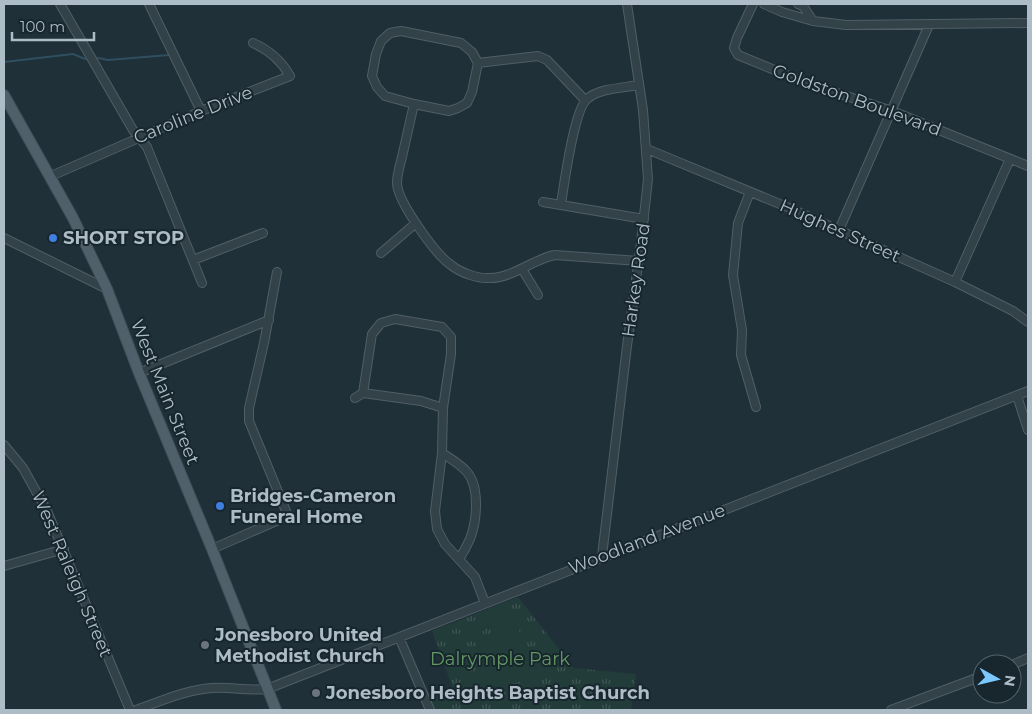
<svg xmlns="http://www.w3.org/2000/svg" width="1032" height="714" viewBox="0 0 1032 714" font-family="Montserrat,sans-serif">
<style>
.grass{fill:url(#grass-tufts)}
.pitch{fill:#223c39}
.lines{fill:none;stroke-linecap:round;stroke-linejoin:round}
.stream{stroke:#2f4e60;stroke-width:2}
.minor-casing{stroke:#505f67;stroke-width:10}
.major-casing{stroke:#3f4d56;stroke-width:12}
.minor{stroke:#334149;stroke-width:8}
.major{stroke:#50606a;stroke-width:10}
.shop-dot{fill:#3f7fe0;stroke:#18262e;stroke-width:2}
.worship-dot{fill:#6b7280;stroke:#18262e;stroke-width:2}
.labels{text-anchor:middle;stroke-width:4;stroke-linejoin:round;paint-order:stroke}
.street-label{font-size:18px;fill:#adbcc6;stroke:#18262e}
.poi-label{font-size:18px;font-weight:bold;fill:#adbcc6;stroke:#18262e;text-anchor:start}
.park-label{font-size:18px;fill:#639864;stroke:#18262e}
</style>
<defs>
<pattern id="grass-tufts" width="24" height="20" patternUnits="userSpaceOnUse" patternTransform="scale(1.25)"><rect width="24" height="20" fill="#223c39"/><path d="M3 7l-1-3M5 7V3M7 7l1-3M15 17l-1-3M17 17v-4M19 17l1-3" fill="none" stroke="#3f5654"/></pattern>
</defs>
<rect width="100%" height="100%" fill="#1f3039"/>
<path class="grass" d="M518 597 574 668 636 674 631 710H433L425 695 452 686 432 631Z"/>
<path class="pitch" d="M504 608 509 620 489 628 484 617Z
M481 618 485 630 466 638 461 626Z
M516 624 538 671 529 680 481 689C473 645 476 643 516 624Z"/>
<g class="lines">
<path class="stream" d="M98 58 108 60 169 55
M4 62 73 54 85 59"/>
<g class="minor-casing">
<path id="minor" d="M60 4 133 130 147 147 202 283
M149 4 201 111
M753 4 737 38 734 48 738 55 804 82 892 111 1028 166
M764 4 782 12 813 21 846 25 1028 23
M798 4 803 6 813 21
M401 31 461 43 472 52 478 63 472 92 467 103 458 108 449 111 414 104 385 96 377 87 372 76 376 54 381 41 390 33Z
M478 63 538 56 547 60 585 100
M414 104C410 122 406 139 402 157 400 165 397 174 397 183 397 201 436 255 451 265 461 273 478 279 490 278 513 278 533 259 555 255L639 261
M647 149 787 207 955 282 1013 311 1028 322
M51 176 201 111 290 76C281 60 269 50 253 43
M750 192 738 223 733 275 742 330 741 355 756 407
M543 202 644 219
M561 204C564 185 574 110 587 99 600 88 623 88 639 85
M839 230 929 25
M4 238 107 289
M381 253 416 223
M193 260 263 233
M522 269 538 295
M955 282 1010 159
M139 373 269 320
M363 393 372 334 381 323 395 319 442 327 451 337V354L443 408
M1017 396 1028 430
M355 398 363 393 421 401 443 408 442 453 435 511 437 529 445 544 475 577 485 603
M4 445 23 468 47 511 130 710
M442 453C451 459 460 464 467 472 480 487 477 521 470 539 467 546 463 553 459 559
M212 549 288 516 249 421V408L264 343 277 272
M602 556 627 346 641 243 648 179 643 110 627 4
M4 566 64 549
M399 637 430 710
M1012 665 1028 658
M136 710C161 701 186 690 212 688 231 687 249 691 267 689L1028 391
M891 710 982 676"/>
</g>
<g class="major-casing">
<path id="major" d="M4 95 73 218 107 289 139 373 212 549 276 710"/>
</g>
<use href="#minor" class="minor"/>
<use href="#major" class="major"/>
</g>
<g class="shop-dot">
<circle cx="53" cy="238" r="5"/>
<circle cx="220" cy="506" r="5"/>
</g>
<g class="worship-dot">
<circle cx="205" cy="645" r="5"/>
<circle cx="316" cy="693" r="5"/>
</g>
<g class="labels">
<g class="street-label">
<text transform="translate(857 100) rotate(20)" y="6">Goldston Boulevard</text>
<text transform="translate(193 115) rotate(-22)" y="6">Caroline Drive</text>
<text transform="translate(840 231) rotate(24)" y="6">Hughes Street</text>
<text transform="translate(636 280) rotate(-82)" y="6">Harkey Road</text>
<text transform="translate(165 392) rotate(68)" y="6">West Main Street</text>
<text transform="translate(647 539) rotate(-21)" y="6">Woodland Avenue</text>
<text transform="translate(72 574) rotate(67)" y="6">West Raleigh Street</text>
</g>
<g class="poi-label">
<text x="63" y="244">SHORT STOP</text>
<text x="230" y="502">Bridges-Cameron<tspan x="230" dy="21">Funeral Home</tspan></text>
<text x="215" y="641">Jonesboro United<tspan x="215" dy="21">Methodist Church</tspan></text>
<text x="326" y="699">Jonesboro Heights Baptist Church</text>
</g>
<g class="park-label">
<text x="500" y="665">Dalrymple Park</text>
</g>
</g>
<rect width="1032" height="714" fill="none" stroke="#adbcc6" stroke-width="10"/>
<g transform="translate(997 679) rotate(98)"><circle r="24" fill="#18262e" stroke="#54626b"/>
<path d="M0-4L9 19L0 12L-9 19Z" fill="#7ac8fe"/>
<text y="-8" font-size="14" font-weight="bold" text-anchor="middle" fill="#adbcc6">N</text>
</g>
<path d="M12 32v8h82v-8" fill="none" stroke="#adbcc6" stroke-width="2.5"/>
<text x="20" y="32" font-size="15" fill="#adbcc6" stroke="#18262e" stroke-width="4" paint-order="stroke">100 m</text>
</svg>
